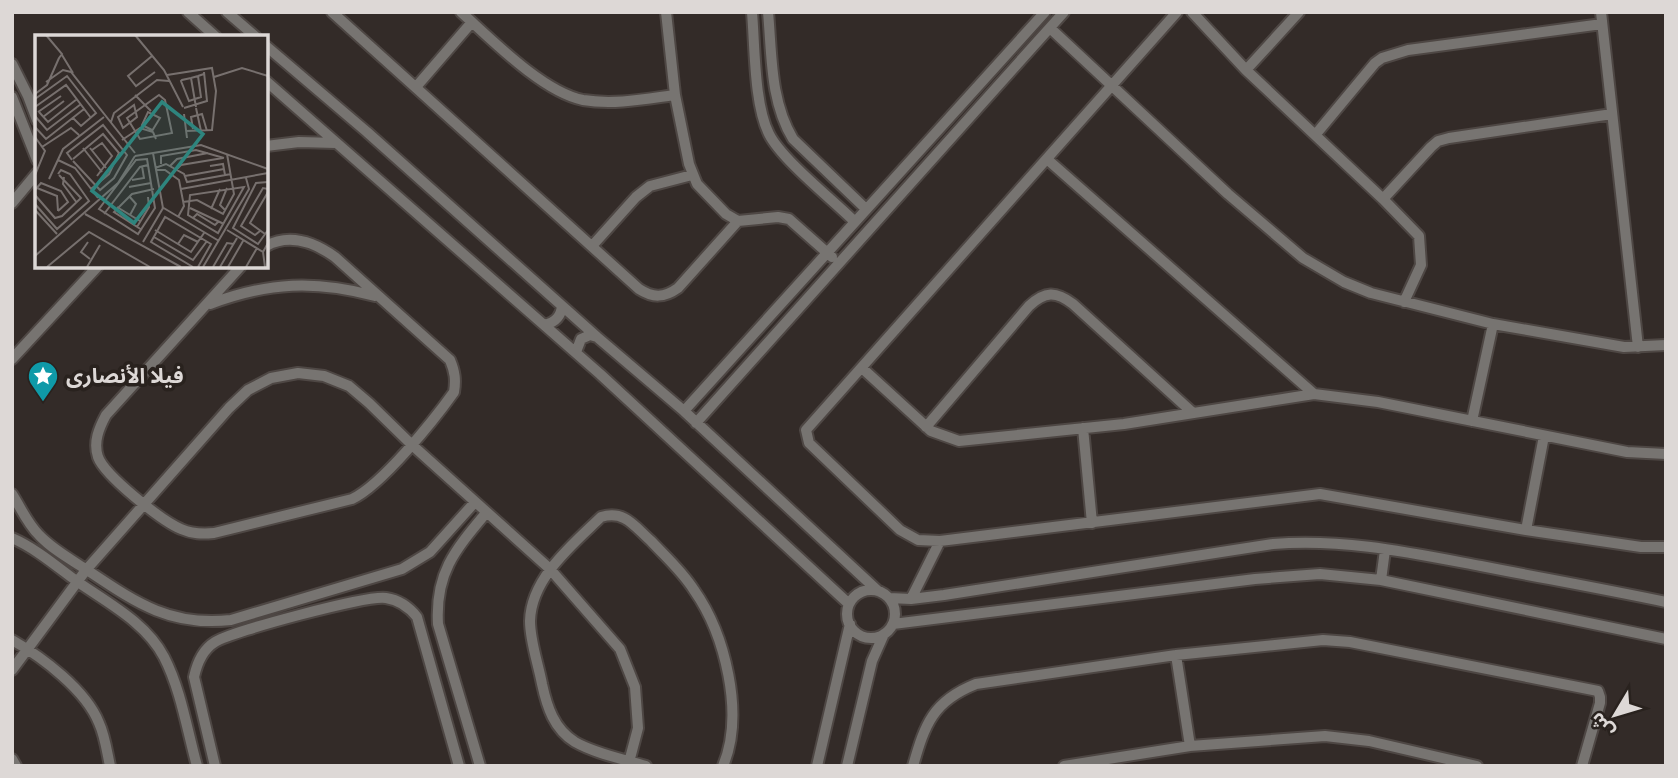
<svg xmlns="http://www.w3.org/2000/svg" width="1678" height="778" viewBox="0 0 1678 778" font-family="Merriweather,'Noto Sans Arabic',serif">
<style>
.lines{fill:none;stroke-linecap:round;stroke-linejoin:round}
.street-casing{stroke:#4e4744;stroke-width:14}
.street{stroke:#777471;stroke-width:10}
.labels{text-anchor:middle;stroke-width:7;stroke-linejoin:round;paint-order:stroke}
.poi-label{font-size:21px;font-weight:bold;fill:#ddd8d6;stroke:#29221e;text-anchor:start}
.inset-road{fill:none;stroke:#77706e;stroke-width:2}
.view{fill:#2e857e;fill-opacity:0.15;stroke:#2e857e;stroke-width:3.5}
.inset-edge{fill:none;stroke:#ddd8d6;stroke-width:3.5}
</style>
<rect width="100%" height="100%" fill="#332b28"/>
<g class="lines">
<g class="street-casing">
<path id="street" d="M188 12 216 37
M227 12 256 37
M332 12 639 289C653 298 664 298 678 288L738 221
M461 12C492 40 543 92 583 100 614 105 645 99 675 95
M666 12 675 95 689 164 697 184 726 214 738 221 778 217 789 219 832 257
M752 12C755 47 754 104 769 134 782 160 833 200 855 222
M768 12C772 55 770 101 793 139L866 209
M1177 12 806 430 809 443 900 530 918 540 940 541 1320 494 1526 530 1641 547H1666
M1192 12 1246 70 1383 199
M1601 12 1638 347
M1050 28 1228 194 1303 258 1344 282 1371 293 1493 324 1624 347 1666 345
M266 46 367 132 597 337 684 411 878 591
M12 64 28 96 37 120
M1246 70 1299 12
M266 81 600 374 849 604
M416 87 472 22
M12 97 37 160
M1316 134 1375 63 1382 58 1408 50 1602 24
M266 146 299 142 336 143
M1048 160 1314 394
M12 203 37 173
M592 246 636 197 650 186 692 175
M241 266 106 415C99 428 93 442 98 457 105 476 162 521 181 529 192 534 202 534 214 533L352 499C382 485 434 420 454 392 456 380 455 372 450 360L335 257C314 242 290 233 266 246
M1404 302 1421 265 1419 236 1383 199 1431 147 1438 141 1449 138 1612 114
M210 304C269 282 315 280 375 296
M545 325C555 322 561 317 562 306
M576 352 581 339 590 335 597 337
M12 359 98 266
M862 368 931 431 959 441 1124 424 1314 394 1378 402 1627 452 1666 454
M684 411 1045 12
M1472 421 1493 324
M696 423 1064 12
M926 427 1029 306C1045 291 1056 291 1073 304L1193 413
M1083 428 1092 523
M12 494C21 508 27 523 39 535 52 549 70 559 87 570 135 602 170 627 231 620L402 569 430 552 475 502
M1526 530 1544 436
M12 538C35 548 55 565 75 580 106 602 146 622 164 657 181 690 187 730 197 766
M1381 580 1385 550
M847 614a24 24 0 1 1 48 0a24 24 0 1 1-48 0Z
M889 598 911 599 944 595 1273 544C1343 538 1412 553 1481 566 1542 578 1604 589 1666 602
M911 599 940 541
M893 624 1255 579 1320 574 1381 580 1666 639
M12 640C42 657 86 690 99 723 105 736 107 752 110 766
M1176 655 1190 746
M12 670 86 570 229 408 248 390 271 378 298 373 324 376 349 386 369 403 411 444 550 569 620 649 635 687 638 728 628 766
M12 759 16 766
M215 766 194 677C197 663 202 650 215 642 233 631 367 595 386 598 400 600 409 607 417 617L459 766
M480 766 438 624C435 573 455 550 486 513
M646 766C624 759 596 754 575 742 554 729 547 707 542 684 538 663 530 641 530 621 531 578 573 544 601 517 625 510 634 526 651 541 666 557 682 571 694 590 725 634 745 714 723 766
M817 766 850 624
M847 766 872 661 884 634
M913 766C925 724 933 701 976 684L1176 655 1323 640 1350 642 1598 691 1600 697V703L1582 766
M1064 766 1190 746 1325 736 1369 741 1477 766"/>
</g>
<use href="#street" class="street"/>
</g>
<defs>
<g id="sight-pin" transform="scale(1.575)"><path d="M0 17L-7.5 6A9.5 9.5 0 1 1 7.5 6Z" fill="#0f9aa8" stroke="#29221e"/><path d="M0-6L1.8-2.2L6-1.7L2.9 1.2L3.7 5.4L0 3.3L-3.7 5.4L-2.9 1.2L-6-1.7L-1.8-2.2Z" fill="#fff"/></g>
</defs>
<g fill-rule="evenodd">
<use href="#sight-pin" x="43" y="376"/>
</g>
<g class="labels">
<g class="poi-label">
<text x="66" y="383">فيلا الأنصارى</text>
</g>
</g>
<g transform="translate(35 35)">
<rect width="233" height="233" fill="#332b28"/>
<path class="inset-road" d="M11 0 27 19 24 23M100 0 129 35 148 72M27 20 38 38M117 21 93 41 101 51 120 37M132 40 177 33 181 56 177 95 151 96M163 41 166 62 154 66 146 46 147 45 156 43 163 41 169 39M179 42 207 33 233 41M156 43 161 72M11 47 28 35 36 37 100 118M0 59 12 50 24 23M100 60 116 76M124 60 130 65 137 98 105 104 92 83ZM0 64 32 41 61 78 46 91 38 83M99 70 102 82 88 93 83 82ZM0 72 31 50 56 83M149 73 172 66 169 37M161 73 166 96M3 77 26 61M4 77 13 87 42 64M149 79 152 103M0 81 12 95 46 69M8 82 29 66M76 87 79 78 122 45 134 46M0 92 11 104 49 74M158 94 156 82 167 79 172 96M117 96 125 83 113 77 107 90 117 95M0 102 10 116 0 140M87 105 105 93 118 97 121 104M7 112 36 93 44 100M48 113 67 137M55 113 71 133M57 115 67 108 77 121 62 141M100 121 166 110 233 134M38 124 68 99 84 118 74 139 56 154M112 124 120 173 103 199 64 174 101 125ZM23 125 40 133 63 163M37 125 32 118 68 90 92 120 79 143 65 155 38 126M126 129V121L161 115 189 123M135 131 142 124 173 118M175 131 188 129 190 140M120 133 131 129 149 139 152 147 196 139M121 135H130L144 145 149 171 143 182M140 136 146 130 188 123M150 141 189 134M29 142 28 149 42 168M14 144 28 114 69 82M97 145 109 143 107 131M233 147 221 148 198 193 223 209 233 195M94 152 116 148M209 152 183 198 153 180 155 160ZM2 153 22 161 23 176M146 154 233 138M0 155 6 148 26 156 33 167 23 176M0 160 20 183 27 181 46 163 24 140M94 161 101 169 95 180M148 167 162 165 188 179 199 159 192 119M0 169 22 194 54 166 35 139 26 135 23 139M82 172 105 186M127 172 184 206M155 173 189 189M176 174 185 154M0 175 22 199M190 175 185 170 192 153M50 179 146 232M69 179 105 132 113 130M158 183 162 179 180 190 184 186M102 192 114 172 113 162M107 195 79 177 97 159 119 154M120 195 156 217 169 198M192 195 228 217M225 196 220 200 206 191 228 153 233 154M230 199 215 188 233 157M119 202 158 225 172 206M53 207 46 217 55 224M108 207 128 173 118 118M143 209 149 200 163 207M0 221 83 148 100 121M12 232 54 197 115 232M52 232 65 210M158 232 116 207 130 182 176 209 163 232M168 232 214 154 211 143M178 232 192 208 199 209M185 232 202 203M193 232 208 206M211 232 222 213M230 232 228 217 233 208"/>
<path class="view" d="M127 67 168 99 99 188 57 156Z"/>
<rect width="233" height="233" class="inset-edge"/>
</g>
<rect width="1678" height="778" fill="none" stroke="#ddd8d6" stroke-width="28"/>
<g transform="translate(1615 715) rotate(232)" stroke="#29221e" stroke-width="5" paint-order="stroke">
<path d="M0-5L12 26L0 18L-12 26Z" fill="#ddd8d6"/>
<text y="-10" font-size="19" font-weight="bold" text-anchor="middle" fill="#ddd8d6">ش</text>
</g>
</svg>
